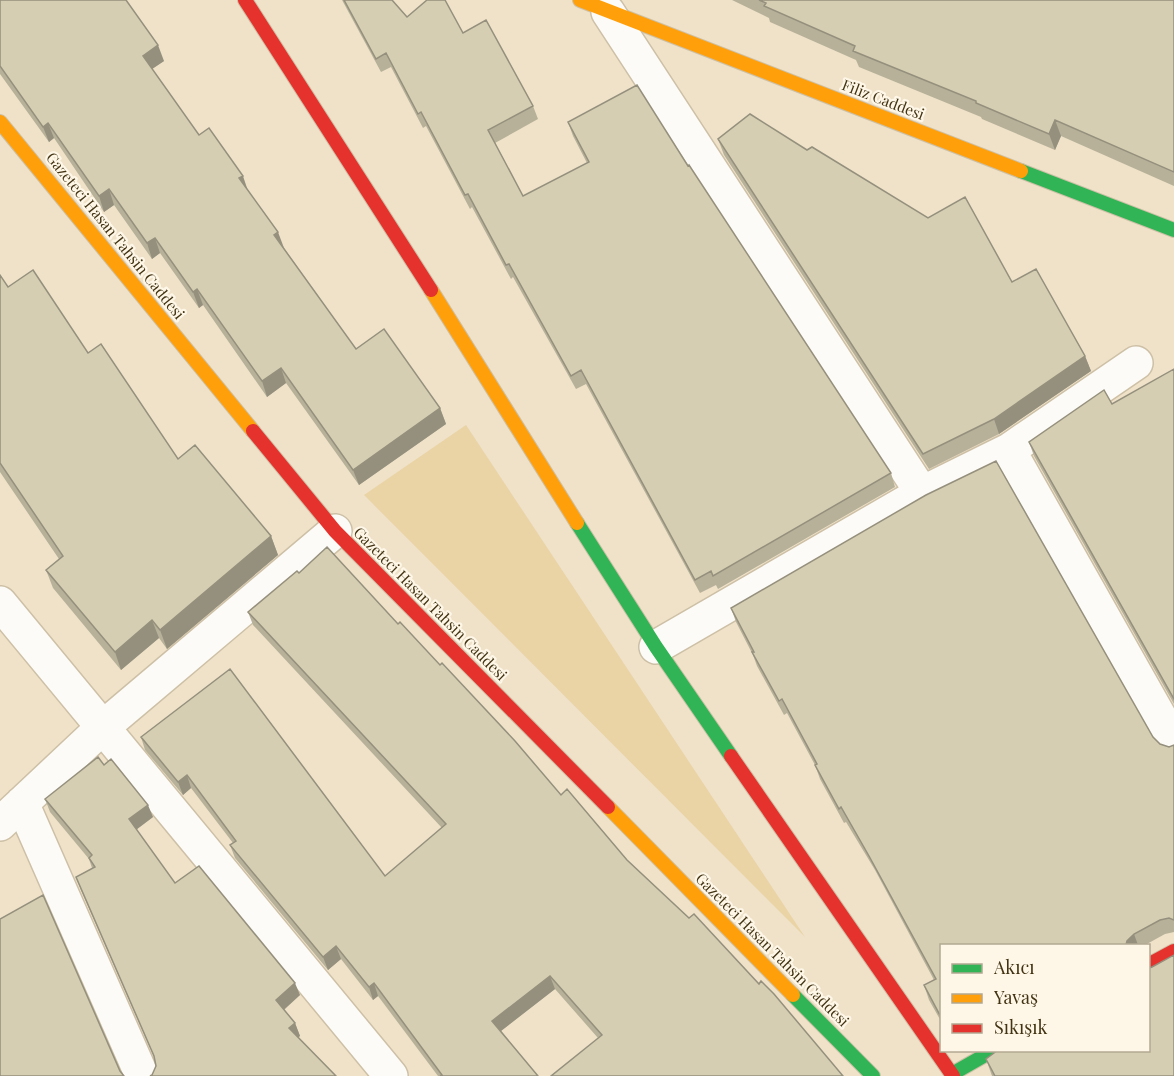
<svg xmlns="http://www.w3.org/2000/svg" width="1174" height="1076" viewBox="0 0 1174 1076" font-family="'Playfair Display',serif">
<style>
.green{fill:#ead3a5}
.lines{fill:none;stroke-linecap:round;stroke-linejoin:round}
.street-casing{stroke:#cdc0a6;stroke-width:36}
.fast-casing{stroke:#cdc0a6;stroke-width:16}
.slow-casing{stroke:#cdc0a6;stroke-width:16}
.jam-casing{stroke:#cdc0a6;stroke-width:16}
.street{stroke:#fdfbf7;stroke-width:33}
.fast{stroke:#30b455;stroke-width:14}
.slow{stroke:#ff9f0a;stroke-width:14}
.jam{stroke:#e5322d;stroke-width:14}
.wall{fill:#b7b199}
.shaded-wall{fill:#95907d}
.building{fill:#d5ceb2;stroke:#95907d;stroke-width:1.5}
.labels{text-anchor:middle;stroke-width:4.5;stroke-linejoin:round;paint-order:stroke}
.street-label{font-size:15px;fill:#423312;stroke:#fef7e8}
</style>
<rect width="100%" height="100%" fill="#efe2c9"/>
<path class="green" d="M466 425 805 937 364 495Z"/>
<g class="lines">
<g class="street-casing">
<path id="street" d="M608 12 922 493
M1009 450 1174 742
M0 603 391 1076
M656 647 922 493 1009 450 1136 363
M22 803 142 1076
M0 824 102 728 335 531"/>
</g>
<g class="fast-casing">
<path id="fast" d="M1021 171 1174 230
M577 523 656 647 731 756
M793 995 873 1076
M952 1074 994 1050"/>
</g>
<g class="slow-casing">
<path id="slow" d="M580 0 1021 171
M0 122 253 431
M431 290 577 523
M608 807 793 995"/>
</g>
<g class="jam-casing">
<path id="jam" d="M245 0 431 290
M253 431 335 531 608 807
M731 756 953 1076
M1148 965 1174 951"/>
</g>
<use href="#street" class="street"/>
<use href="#fast" class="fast"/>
<use href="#slow" class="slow"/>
<use href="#jam" class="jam"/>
</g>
<path class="wall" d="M0 0 164 61 152 69 199 135 248 190 284 248 356 349 440 408 446 424 359 485 286 383 267 397 203 305 199 308 160 253 152 259 114 205 104 212 54 138 49 142 0 74Z
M342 0H392L407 17 463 33 533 106 538 119 495 143 523 196 587 163 573 136 568 122 688 166 891 473 895 487 718 589 716 585 700 593 586 384 576 389 513 277 511 279 472 207 470 209 426 126 423 128 391 67 381 72Z
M732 0H1174V186L1061 136 1055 150 982 119 981 117 859 67 856 60 770 22 769 18Z
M718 139 1012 282 1085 356 1091 371 999 434 929 469 724 155Z
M0 275 8 287 88 353 178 459 271 536 278 555 167 649 159 638 121 670 53 588 46 570 59 559 0 472Z
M1174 369V704L1034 456 1029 442 1112 404Z
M299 573 398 624 561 795 627 860 759 984 774 994 598 1038 555 989 501 1031 538 1076H438L378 996 373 1000 341 959 328 970 235 858 230 845 233 843 191 788 183 795 145 750 141 737 385 876 442 828 253 625 248 612Z
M731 608 1153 737 1160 744 1169 747 1174 745V932L1165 934 1145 945H942V1023L929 1000 924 985 934 980 875 870 846 822 844 823 820 779 815 765 787 713 784 715 757 666 753 655 736 622Z
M104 765 153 817 136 830 175 883 300 995 284 1010 295 1023 300 1036 298 1037 152 1075 156 1066 155 1059 81 890 76 877 92 868 89 859 50 812 45 799Z
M986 1059 1174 1076H992Z"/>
<path class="shaded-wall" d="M158 45 164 61 149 71 143 56Z
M1055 120 1061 136 1055 150 1049 134Z
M48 123 54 138 49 142 43 127Z
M243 176 248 191 239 178Z
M109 189 114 205 104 212 99 196Z
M278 232 284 248 274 235Z
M155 238 160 253 152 259 147 243Z
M197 289 203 305 199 308 193 292Z
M1085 356 1091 371 999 434 994 419Z
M281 368 286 383 267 397 262 381Z
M440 408 446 424 359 485 353 470Z
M271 536 278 555 167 649 160 630Z
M152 620 159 638 121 670 115 652Z
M187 775 191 788 183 795 178 782Z
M148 805 153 817 133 832 129 819Z
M1134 934 1138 945H1126L1127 941Z
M336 946 341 959 328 970 323 957Z
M550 976 555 989 497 1034 492 1021Z
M295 983 300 995 280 1013 276 1000Z
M374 983 378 996 373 1000 369 987Z
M295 1023 300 1036 294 1041 289 1028Z"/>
<path class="building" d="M0 0H126L158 45 143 56 199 135 209 128 243 176 239 178 278 232 274 235 356 349 384 329 440 408 353 470 281 368 262 381 197 289 193 292 155 238 147 243 109 189 99 196 48 123 43 127 0 66Z
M344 0H392L407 17 427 0H445L463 33 486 20 533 106 488 130 523 196 589 162 568 122 637 85 688 166 689 165 891 473 713 576 711 571 695 580 581 370 571 376 509 264 506 265 468 194 465 195 421 112 418 114 386 53 376 59Z
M759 0H1174V172L1055 120 1049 134 976 103V101L853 51 855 46 764 6 766 3Z
M750 114 807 150 812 147 928 218 965 197 1012 282 1036 269 1085 356 994 419 923 454 718 139Z
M33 270 88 353 101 344 178 459 195 445 271 536 160 630 152 620 115 652 46 570 63 556 0 463V275L8 287Z
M1174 369V699L1029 442 1104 390 1112 404Z
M996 461 1153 737 1160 744 1169 747 1174 745V920L1169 918 1160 920 1134 934 1127 941 1126 945H942V1019L924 985 936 979 869 856 841 807 839 809 815 765 817 764 782 699 779 701 752 652H754L731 608 926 495Z
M327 547 398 624 400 622 440 665 442 663 515 741 561 795 567 789 627 860 689 918 694 914 759 984 761 981 774 994 843 1076H551L602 1035 550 976 492 1021 538 1076H440L442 1075 374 983 369 987 336 946 323 957 230 845 236 841 187 775 178 782 141 737 230 669 385 876 446 824 248 612 297 571 299 573Z
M98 757 104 765 111 759 148 805 129 819 175 883 199 866 295 983 276 1000 295 1023 289 1028 336 1076H150L152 1075 156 1066 154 1056 76 877 95 867 89 858 92 855 45 799Z
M43 895 120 1071 124 1076H0V919Z
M1174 955V1076H995L986 1059 998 1050H1149V968L1152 967Z"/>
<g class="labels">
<g class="street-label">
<text transform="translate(883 100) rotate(21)" y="5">Filiz Caddesi</text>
<text transform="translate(115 236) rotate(51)" y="5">Gazeteci Hasan Tahsin Caddesi</text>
<text transform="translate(430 604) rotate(45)" y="5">Gazeteci Hasan Tahsin Caddesi</text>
<text transform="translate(772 950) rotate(45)" y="5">Gazeteci Hasan Tahsin Caddesi</text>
</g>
</g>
<rect x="940" y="944" width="210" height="108" fill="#fef7e8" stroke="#b3a992" stroke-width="1.5"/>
<rect x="952" y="964" width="30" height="9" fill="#30b455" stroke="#b3a992" stroke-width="1.5"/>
<text x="994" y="974" font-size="18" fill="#423312">Akıcı</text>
<rect x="952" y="994" width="30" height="9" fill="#ff9f0a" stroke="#b3a992" stroke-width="1.5"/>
<text x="994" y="1004" font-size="18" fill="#423312">Yavaş</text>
<rect x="952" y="1024" width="30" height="9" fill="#e5322d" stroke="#b3a992" stroke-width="1.5"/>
<text x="994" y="1034" font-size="18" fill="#423312">Sıkışık</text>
</svg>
